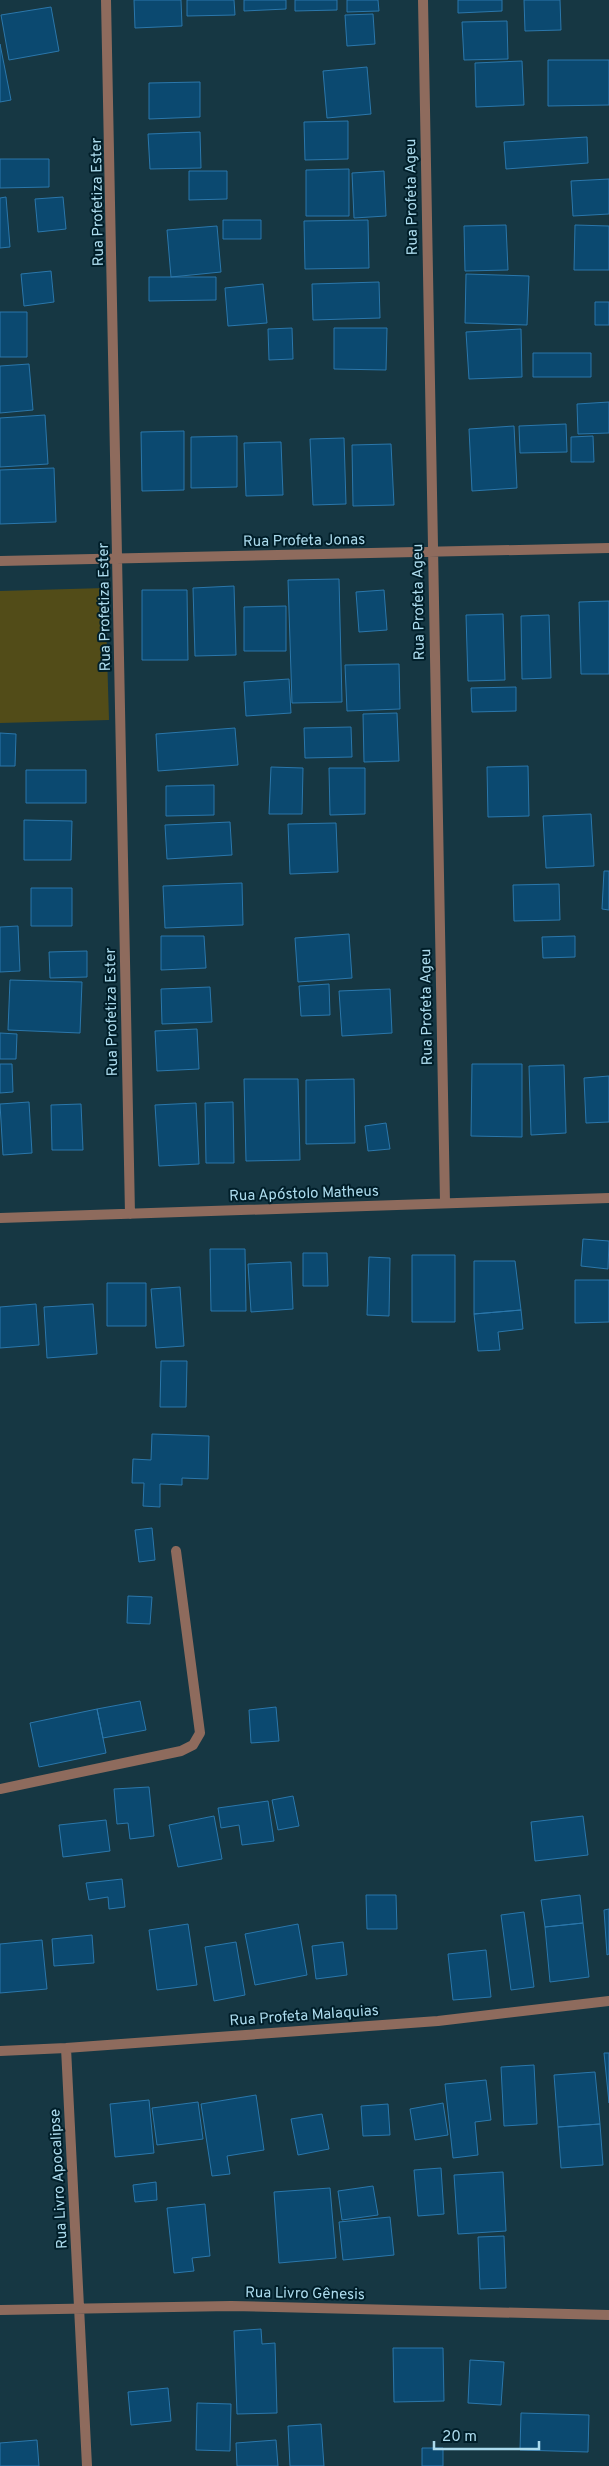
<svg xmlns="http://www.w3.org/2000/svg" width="609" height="2466" viewBox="0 0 609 2466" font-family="Overpass,sans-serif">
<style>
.green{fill:#524c18}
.building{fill:#0b4970;stroke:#2b77ab}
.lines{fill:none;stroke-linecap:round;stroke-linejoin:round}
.street{stroke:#8e6b5d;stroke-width:10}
.labels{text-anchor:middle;stroke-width:4;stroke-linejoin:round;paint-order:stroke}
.street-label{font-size:15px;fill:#acdbed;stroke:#001e29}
</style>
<rect width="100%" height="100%" fill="#163743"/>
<path class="green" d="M105 588 109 720 0 723V591Z"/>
<path class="building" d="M134 0H181L182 26 135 28Z
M187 0H234L235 15 187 16Z
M244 0H286V9L244 11Z
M295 0H337V10L295 11Z
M347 0H378L379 11 347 12Z
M458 0H502V11L458 13Z
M524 0H560L561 30 525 31Z
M51 7 59 51 9 60 1 15Z
M373 14 375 44 347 46 345 15Z
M507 21 508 59 464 60 462 22Z
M0 44 11 100 0 102Z
M548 60H609V105L548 106Z
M522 61 524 105 476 107 475 63Z
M367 67 371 114 327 118 323 71Z
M200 82V117L149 119V83Z
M348 121V159L305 160 304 122Z
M200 132 201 168 150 169 148 134Z
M587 137 588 163 506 169 504 142Z
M0 159H49V187L0 188Z
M349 169V216H306V170Z
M189 171H227V199L189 200Z
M384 171 386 216 354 218 352 173Z
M609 179V214L573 216 571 181Z
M6 197 10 247 0 248V198Z
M63 197 66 229 38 232 35 199Z
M223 220H261V239H223Z
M368 220 369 268 305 269 304 221Z
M506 225 508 270 465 271 464 226Z
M575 225 609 226V270H574Z
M217 226 221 272 171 277 167 230Z
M51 271 54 302 24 306 21 274Z
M466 274 529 276 527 325 465 323Z
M149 277H216V300L149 301Z
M379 282 380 318 313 320 312 284Z
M263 284 267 323 228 326 225 288Z
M595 302H609V325H595Z
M0 312H27V357H0Z
M292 328 293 359 269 360 268 329Z
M334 328H387L386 370 334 369Z
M521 329 522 377 469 379 466 332Z
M533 353H591V377H533Z
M29 364 33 410 0 413V366Z
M609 402V433L578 434 577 404Z
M45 415 48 464 0 467V418Z
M566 424 567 452 520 453 519 426Z
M514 426 517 488 472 491 469 429Z
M184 431V490L142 491 141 432Z
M237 436V487L191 488V437Z
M593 436 594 462H571V437Z
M344 438 346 504 313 505 310 439Z
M281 442 283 495 246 496 244 443Z
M391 444 394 505 353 506 352 445Z
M54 468 56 522 0 524V470Z
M339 579 342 702 292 703 288 580Z
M234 586 236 655 195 656 193 588Z
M142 590H187L188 660H142Z
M384 590 387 630 359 632 356 592Z
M609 601V674H581L579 602Z
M286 606V651H244V607Z
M503 614 505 680 468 681 466 615Z
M549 615 551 678 522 679 521 616Z
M399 664 400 709 347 711 345 665Z
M289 679 291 713 246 716 244 682Z
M516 687V711L472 712 471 688Z
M397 713 399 761 364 762 363 714Z
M351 727 352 757 305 758 304 728Z
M235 728 238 765 158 771 156 734Z
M0 733 16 734 15 766H0Z
M528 766 529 816 488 817 487 767Z
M271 767 303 768 302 814H269Z
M329 768H365V814L330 815Z
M26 770H86V803H26Z
M214 785V815L166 816V786Z
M591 814 594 866 546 868 543 816Z
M24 820 72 821 71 860H24Z
M230 822 232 855 167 859 165 825Z
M336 823 338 872 290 874 288 824Z
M604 871H609V910L602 909Z
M242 883 243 925 165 928 163 886Z
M559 884 560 920 514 921 513 885Z
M31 888H72V926H31Z
M18 926 20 971 0 972V927Z
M349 934 352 978 298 982 295 938Z
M161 936H204L206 968 161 970Z
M575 936V957L543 958 542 937Z
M87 951V977L50 978 49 952Z
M10 980 82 982 80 1033 8 1030Z
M329 984 330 1015 301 1016 299 986Z
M210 987 212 1022 162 1024 161 989Z
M390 989 392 1033 342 1036 339 991Z
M197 1029 199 1069 157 1071 155 1031Z
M0 1033 17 1034 16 1059H0Z
M0 1064H12L13 1092 0 1093Z
M472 1064H522V1137L471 1136Z
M564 1065 566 1133 531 1135 529 1066Z
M609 1076V1122L586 1123 584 1078Z
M244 1079H298L300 1160 246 1161Z
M354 1079 355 1143 306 1144V1080Z
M29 1102 32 1153 3 1155 0 1104Z
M233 1102 234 1163H206L205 1103Z
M196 1103 199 1164 159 1166 155 1105Z
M81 1104 83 1150H52L51 1105Z
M386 1123 390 1149 368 1151 365 1126Z
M583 1239 609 1241 608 1269 581 1266Z
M210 1249H245L246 1311H211Z
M303 1253H327L328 1286H303Z
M412 1255H455V1322H412Z
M369 1257 390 1258 389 1316 367 1315Z
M474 1261H515L521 1310 474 1314Z
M291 1262 293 1309 251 1312 248 1264Z
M575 1280H609V1322L575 1323Z
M107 1283H146V1326H107Z
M180 1287 184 1346 156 1348 151 1289Z
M36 1304 39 1345 0 1348V1307Z
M93 1304 97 1354 47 1358 44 1307Z
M521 1310 523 1329 498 1332 500 1350 478 1351 474 1314Z
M161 1361H187L186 1407H160Z
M152 1434 209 1436 208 1479 182 1478V1485L160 1484V1507L143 1506 144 1483H132L133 1459 151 1460Z
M152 1528 155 1560 139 1562 135 1530Z
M128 1596 152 1597 150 1624 127 1623Z
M140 1701 146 1730 103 1738 97 1709Z
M276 1707 279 1741 251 1743 249 1710Z
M97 1709 106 1753 39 1767 30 1723Z
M149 1787 154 1836 130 1839 128 1823 117 1824 114 1789Z
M293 1796 299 1826 278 1830 272 1800Z
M268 1801 274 1841 242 1845 239 1825 221 1828 218 1808Z
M214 1816 222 1859 178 1867 169 1825Z
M583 1816 588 1855 535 1861 531 1822Z
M106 1820 110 1851 63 1857 59 1825Z
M122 1879 125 1907 109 1909 108 1897 89 1900 86 1883Z
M366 1895H396L397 1929H367Z
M580 1895 583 1923 545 1927 541 1900Z
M609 1909V1954L607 1955 604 1910Z
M524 1912 534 1987 511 1990 501 1915Z
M583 1923 589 1977 550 1982 545 1927Z
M188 1924 197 1985 157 1990 149 1930Z
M298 1924 307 1975 255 1985 245 1934Z
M92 1935 94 1963 54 1966 52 1939Z
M42 1940 47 1989 0 1993V1944Z
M236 1942 245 1995 214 2001 205 1947Z
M343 1942 347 1975 316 1979 312 1946Z
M486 1950 491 1997 453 2000 448 1954Z
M604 2053H609V2103Z
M534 2065 537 2124 504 2126 501 2067Z
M595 2072 600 2124 558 2127 554 2075Z
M486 2080 491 2120 475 2122 478 2155 453 2158 445 2084Z
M256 2095 264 2150 227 2156 230 2174 212 2176 201 2104Z
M149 2100 154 2153 115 2157 110 2104Z
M198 2102 203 2139 157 2145 152 2108Z
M443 2103 448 2135 415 2140 410 2109Z
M388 2104 390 2135 363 2136 361 2106Z
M322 2114 329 2149 298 2155 291 2119Z
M600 2124 603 2165 561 2168 558 2127Z
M441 2168 444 2214 418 2216 414 2170Z
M503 2172 506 2231 458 2234 454 2175Z
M156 2182 157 2200 135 2202 133 2185Z
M373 2186 378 2215 342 2220 338 2191Z
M330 2188 336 2258 279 2263 274 2192Z
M205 2204 210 2256 192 2258 194 2271 174 2273 167 2208Z
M390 2217 394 2255 343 2260 339 2222Z
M504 2236 506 2288 480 2289 478 2237Z
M261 2329 262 2344 275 2343 277 2413 237 2414 234 2331Z
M393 2348H443L444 2401 394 2402Z
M470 2360 504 2362 501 2405 468 2403Z
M168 2388 171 2421 131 2425 128 2392Z
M197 2403 231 2404 230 2451 196 2450Z
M521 2413 589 2415 588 2452 520 2450Z
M321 2424 324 2466H290L288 2426Z
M37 2440 39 2466H0V2443Z
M276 2440 278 2466H237L236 2443Z
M422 2448H443V2466H422Z"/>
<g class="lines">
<path class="street" d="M106 0 130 1214
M423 0 445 1203
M0 561 609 548
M0 1218 609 1198
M0 1789 181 1751 193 1745 200 1733 176 1551
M66 2048 87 2466
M0 2051 66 2048 438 2021 609 2001
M0 2310 231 2306 609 2315"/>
</g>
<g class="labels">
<g class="street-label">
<text transform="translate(411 197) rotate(-91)" y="5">Rua Profeta Ageu</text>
<text transform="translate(97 202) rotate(-91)" y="5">Rua Profetiza Ester</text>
<text transform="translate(304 540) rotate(-1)" y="5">Rua Profeta Jonas</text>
<text transform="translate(418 602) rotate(-91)" y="5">Rua Profeta Ageu</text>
<text transform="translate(104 607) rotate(-91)" y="5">Rua Profetiza Ester</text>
<text transform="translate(426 1007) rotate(-91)" y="5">Rua Profeta Ageu</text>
<text transform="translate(111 1012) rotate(-91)" y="5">Rua Profetiza Ester</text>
<text transform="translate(304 1193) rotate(-2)" y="5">Rua Apóstolo Matheus</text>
<text transform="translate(304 2015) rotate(-4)" y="5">Rua Profeta Malaquias</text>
<text transform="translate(58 2179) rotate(-93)" y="5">Rua Livro Apocalipse</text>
<text transform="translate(305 2293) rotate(1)" y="5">Rua Livro Gênesis</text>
</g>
</g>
<path d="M434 2441v8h105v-8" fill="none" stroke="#acdbed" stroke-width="2.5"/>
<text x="442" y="2441" font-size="15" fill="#acdbed" stroke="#001e29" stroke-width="4" paint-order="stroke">20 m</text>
</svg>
